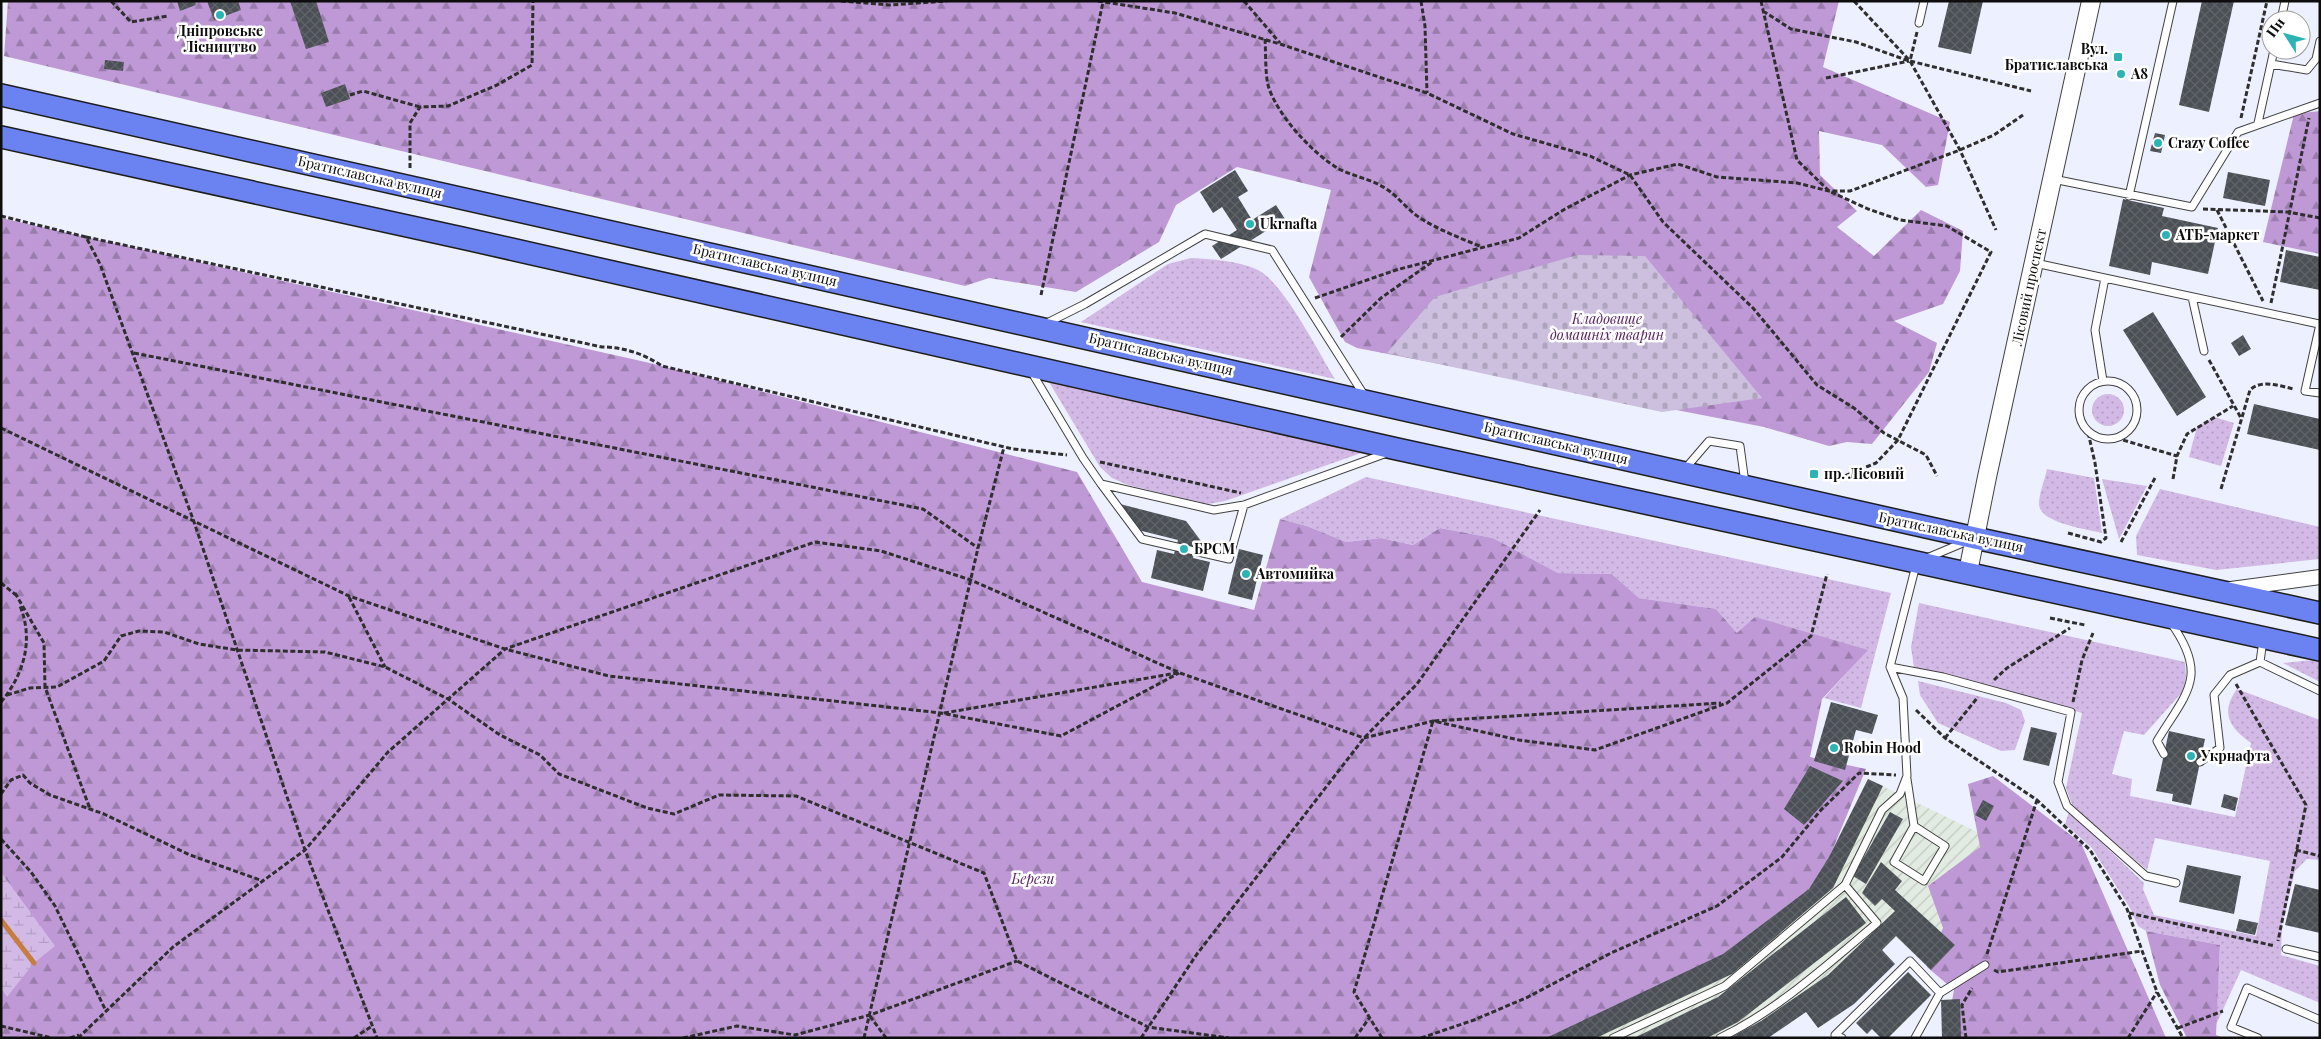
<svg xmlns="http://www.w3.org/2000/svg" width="2321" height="1039" viewBox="0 0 2321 1039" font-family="'Playfair Display',serif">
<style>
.industrial{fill:url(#industrial-furrows)}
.grass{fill:url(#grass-dots)}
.forest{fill:url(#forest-firs)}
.wetland{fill:url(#wetland-marsh)}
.cemetery{fill:url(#cemetery-stones)}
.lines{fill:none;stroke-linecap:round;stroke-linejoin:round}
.stream{stroke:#c67d40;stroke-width:5}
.building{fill:url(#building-cross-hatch)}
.service-casing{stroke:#404040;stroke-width:9}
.minor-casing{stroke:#404040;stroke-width:16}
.tertiary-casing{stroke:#404040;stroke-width:20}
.primary-casing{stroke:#1e1e1e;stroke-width:24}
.path{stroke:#2f2f2f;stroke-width:3;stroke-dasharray:5 2.5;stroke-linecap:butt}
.service{stroke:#fff;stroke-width:7}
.minor{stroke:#fff;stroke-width:14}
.tertiary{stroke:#fff;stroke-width:18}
.primary{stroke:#6b83f1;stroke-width:21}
.poi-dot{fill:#2cb3b5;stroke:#fff;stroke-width:2}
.labels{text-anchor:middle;stroke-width:5;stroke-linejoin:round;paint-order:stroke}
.poi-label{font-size:14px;font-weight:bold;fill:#0d0d0d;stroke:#fff;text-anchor:start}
.street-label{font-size:14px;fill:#0d0d0d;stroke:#fff}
.park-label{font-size:14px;font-style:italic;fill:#572161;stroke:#fff}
</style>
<defs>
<pattern id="industrial-furrows" width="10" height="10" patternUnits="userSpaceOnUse" patternTransform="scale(1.25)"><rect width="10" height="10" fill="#e2ebe1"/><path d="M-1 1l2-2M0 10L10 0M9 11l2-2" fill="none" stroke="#c1c8c0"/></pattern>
<pattern id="grass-dots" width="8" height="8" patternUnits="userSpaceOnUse" patternTransform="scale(1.25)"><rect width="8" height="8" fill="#d2b9e6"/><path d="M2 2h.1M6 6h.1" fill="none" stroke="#b39ec4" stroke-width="1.8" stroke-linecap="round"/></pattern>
<pattern id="forest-firs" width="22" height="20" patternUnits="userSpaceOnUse" patternTransform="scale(1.25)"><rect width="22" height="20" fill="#be99d6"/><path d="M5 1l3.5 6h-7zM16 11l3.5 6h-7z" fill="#997bac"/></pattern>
<pattern id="wetland-marsh" width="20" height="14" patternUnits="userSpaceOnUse" patternTransform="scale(1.25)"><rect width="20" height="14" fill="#d2b9e6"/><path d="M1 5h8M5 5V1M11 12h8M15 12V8" fill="none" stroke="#b39ec4"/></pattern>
<pattern id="cemetery-stones" width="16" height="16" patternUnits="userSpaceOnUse" patternTransform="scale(1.25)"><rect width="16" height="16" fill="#ccc0de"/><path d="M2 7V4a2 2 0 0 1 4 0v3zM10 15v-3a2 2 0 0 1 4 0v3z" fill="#aea4bd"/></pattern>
<pattern id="building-cross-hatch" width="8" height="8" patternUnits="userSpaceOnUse" patternTransform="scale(1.25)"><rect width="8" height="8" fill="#4a5055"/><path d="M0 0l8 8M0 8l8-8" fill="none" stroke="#606468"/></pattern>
</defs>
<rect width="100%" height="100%" fill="#edf0fe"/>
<path class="industrial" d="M1868 779 2000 843 1955 945 1931 970 1896 937 1842 987 1768 1038H1546L1829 857Z"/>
<path class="grass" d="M1191 258C1211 259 1240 261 1258 270 1283 282 1319 353 1335 379L1081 322 1168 264Z
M1049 382 1364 452 1225 501 1208 504 1128 485 1112 478 1100 467Z
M2092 410a16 16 0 1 1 32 0a16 16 0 1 1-32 0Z
M2214 417 2234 423 2221 466 2189 457 2197 427Z
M2047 469 2094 478 2102 533C2087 529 2039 523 2039 504 2039 493 2045 480 2047 469Z
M1366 477 1891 593 1861 708 1824 698 1867 650 1737 633 1716 609 1639 598 1612 574 1558 573 1493 538 1440 528 1413 545 1381 538 1346 542 1307 526 1280 519Z
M2102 479 2147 486 2119 539Z
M2160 489 2320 527V559L2216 570 2137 555 2136 536Z
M1919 603 2185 662 2186 676 2184 690 2144 735 2124 731 2112 774 2132 779 2130 796 2235 817 2251 743C2229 728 2220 712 2237 689L2320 720V860L2307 859 2295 871 2282 925 2281 955 2320 966V1003L2241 970 2216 1025 2220 945 2146 931 2138 926 2130 908 2092 848 2065 824 2069 812 2144 883 2143 889 2154 915 2256 936 2270 861 2155 838 2147 870 2073 807 2066 788 2082 713 1997 688 1914 667 1911 647Z
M2313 660 2320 661V682L2283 663Z
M1918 681 2006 703 2021 710 2025 721 2015 750 2001 751 1938 723 1920 695Z"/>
<path class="forest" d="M8 1H1839L1823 67 1950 122 1938 185 1926 187 1882 145 1819 131 1820 175 1857 211 1837 227 1874 256 1921 210 1963 231 1960 271 1943 304 1894 321 1937 343 1929 372 1872 444 1847 442 1829 446 1764 427 1357 348 1345 342 1309 277 1331 190 1237 167 1176 205 1159 242 1076 292 989 278 965 286 4 56Z
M2320 111V254L2263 242 2294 114Z
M1 218 650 363 1077 472 1142 582 1254 610 1280 519 1307 526 1346 542 1381 538 1413 545 1440 528 1493 538 1558 573 1612 574 1639 598 1716 609 1737 633 1755 617 1868 650 1822 699 1810 757 1866 769 1820 880 1728 956 1549 1038H2Z
M1993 776 2081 843 2166 1038H1945L1954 990 1927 967 1943 928 1928 886 1980 847 1968 784Z
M2146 931 2220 945 2216 1035 2224 1038H2187L2160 985Z"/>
<path class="wetland" d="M1 872 55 946 34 963 7 997 1 988Z"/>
<path class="cemetery" d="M1577 255 1645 256 1762 398 1662 412 1387 353 1435 297Z"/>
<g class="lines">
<path class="stream" d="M1 920 34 963"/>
</g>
<path class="building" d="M177 1H195L196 5 180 11Z
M207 1H238L241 10 214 20Z
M290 1H316L329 42 306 49Z
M1949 1H1983L1971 54 1938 47Z
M2202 1H2234L2209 112 2179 105Z
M105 60 124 62 123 71 104 69Z
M345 84 350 99 326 107 321 93Z
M2155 133 2165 135 2161 153 2150 151Z
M1235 170 1248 191 1238 197 1252 220 1276 205 1285 219 1221 259 1212 246 1237 230 1222 207 1213 213 1200 192Z
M2228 172 2270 180 2265 206 2223 198Z
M2123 199 2164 208 2162 216 2218 228 2208 274 2152 262 2150 275 2109 266Z
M2286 250 2320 257V290L2280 282Z
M2153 312 2206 397 2177 416 2123 330Z
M2243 335 2251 349 2239 356 2231 343Z
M2254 404 2320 419V450L2247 434Z
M1120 504 1186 521 1201 541 1196 544 1193 558 1210 562 1203 591 1151 578 1157 550 1174 554 1178 540 1130 528 1119 510Z
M1239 549 1263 555 1252 600 1228 594Z
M1831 702 1878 715 1872 734 1856 730 1845 770 1814 761Z
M2031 727 2057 733 2049 766 2023 760Z
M2169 731 2205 739 2191 805 2172 801 2173 794 2156 791Z
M1810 766 1843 781 1804 825 1784 809Z
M1868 779 1883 786 1833 888 1732 974 1596 1038H1546L1723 954 1809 889 1829 857Z
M2224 794 2238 798 2235 811 2221 807Z
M1983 800 1994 806 1986 821 1975 815Z
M1890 812 1903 819 1866 884 1853 876Z
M1881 862 1902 881 1895 890 1955 945 1931 970 1896 936 1882 950 1895 964 1854 1004 1818 1028 1806 1012 1768 1038H1730L1761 1021 1828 975 1895 911 1882 899 1875 906 1862 893Z
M2187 865 2241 876 2234 914 2179 902Z
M2295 884 2320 890V933L2285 925Z
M1846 897 1866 923 1738 1022 1707 1038H1634L1718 997Z
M2239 919 2258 923 2255 935 2236 931Z
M1908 972 1931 995 1888 1038H1881L1872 1029 1867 1034 1856 1023Z
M1960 999 1961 1038H1942L1941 1000Z"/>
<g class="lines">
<g class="service-casing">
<path id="service" d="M2281 20 2285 1
M1919 23 1924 1
M2271 64 2307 70 2316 59 2320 41
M2258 123 2274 50
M2053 179 2192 207 2238 132 2320 103
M2129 196 2173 1
M2035 263 2319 324
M2192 297 2204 351
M1045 324 1085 304 1205 234 1272 250 1364 395
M2320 324 2305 391 2320 393
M1031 371 1083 458 1101 484 1214 510 1244 505 1387 453
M2079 410a29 29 0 1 1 58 0a29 29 0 1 1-58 0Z
M2103 381 2095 330 2105 278
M1684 470 1709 441 1740 446 1745 483
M1101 484 1142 539 1229 559 1244 505
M1927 558 1965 542
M2260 662 2263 640
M1890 667 1943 677 2071 712 2058 782 2067 806 2146 876 2176 883
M2164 754 2157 741C2187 692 2209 676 2171 623
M2200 762 2220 748 2214 695 2230 675 2260 662 2320 691
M1907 779 1914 826 1894 862 1924 881 1945 846 1914 826
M2286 949 2320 957
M1613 1038 1725 986 1845 885 1882 810 1900 794 1907 776 1903 698 1890 667 1916 565
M1720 1038C1778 1010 1828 964 1877 923L1845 885
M1842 1038 1835 1035 1910 961 1940 993
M1915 1038 1940 993 1985 965
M2258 1038 2231 1027 2247 988 2320 1020"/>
</g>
<g class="minor-casing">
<path id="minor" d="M2231 589 2320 577"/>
</g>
<g class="tertiary-casing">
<path id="tertiary" d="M1968 572 1987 477 2091 1"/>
</g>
<g class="primary-casing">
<path id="primary" d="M1 95 1975 538 2320 613
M1 137 462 238 1397 449 2320 650"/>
</g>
<path class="path" d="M111 1 131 22 168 16
M841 1 890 5 947 1
M1098 1 1175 13 1280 44 1427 93 1513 134 1590 156 1630 175 1663 222 1753 308 1817 385 1854 408 1884 433 1926 455 1937 476
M1244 1 1280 43
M1421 1 1425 26 1427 93
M1761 1 1797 160 1829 191 1868 209 1900 220 1947 226 1991 252 1898 440 1876 463 1832 481
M1854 1 1910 61 1960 150 1996 230
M1763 11 1791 29 1856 42 1909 61
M1917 32 1910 61 2031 91
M1265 39C1266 54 1265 71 1268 85 1276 114 1313 154 1339 169 1355 177 1372 179 1388 190 1399 198 1408 210 1420 218 1439 230 1460 238 1482 247
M1826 78 1909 61
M350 95 363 91 420 107
M2241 118 2267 1
M410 168V123L420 107 448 106 497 85 532 65 533 1
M2203 209 2288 212 2320 218
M2217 210 2263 301
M1 216 86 237 100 264 194 522 305 850 377 1038
M86 237 602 347C624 347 644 354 662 366L1013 449 1067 455
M1041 295 1103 2
M1315 298 1396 270 1519 238 1565 209 1630 175 1678 164 1717 177 1797 183 1829 191H1850L1960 150 1994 135 2023 115
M2271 303 2309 118
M1341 337 1381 298 1432 262
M134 353 923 509 978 548
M2209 360 2241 418
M1 428 349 596 505 649 609 676 941 713 1061 736 1179 673
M2116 438 2177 456
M1100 462 1241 493
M2173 479 2177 456 2187 434 2233 406
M2221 489 2250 390C2261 379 2280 386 2294 389
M2068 533 2101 542 2106 538 2095 463 2088 432
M2121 542 2156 476
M1 583 16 595
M15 593 44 643 45 687 90 809
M349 597 385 667
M2050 618 2085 625
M1994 680 2007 668 2070 628
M2236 684 2306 805 2278 941
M7 695 30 688 57 687 104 661 121 636 139 631 164 632 199 644 237 650 325 652 385 667 448 699 500 735 540 755 559 774 647 808 674 814 719 795 796 796 984 873 1017 961 1148 1027 1229 1038
M1 702C24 674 34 640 20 606
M2073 702 2082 660 2093 633
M1916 710 1945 738 2037 800 2090 850 2127 909 2157 992 2183 1038
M944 713 1177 673
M1945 738 1978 697
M1 794 11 780 23 775 30 783 50 795 104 814 190 855 263 881
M1 839 31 872 55 906 106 1011
M2296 850 2320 856
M2129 913 2275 946
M1987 954 2037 800
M1994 970 1998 972 2142 951
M870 1016 886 1038
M1 1026 52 1038
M2178 1028 2223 1011
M70 1038 79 1035
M78 1038 173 947 305 850 388 752 505 649 815 542 881 551 971 580 1180 673 1364 738 1433 721 1519 740 1595 750 1727 703 1811 636 1827 574
M354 1038 372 1026
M683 1038 737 1026 795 1035 870 1015 1017 961
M864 1038 978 548 1004 447
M1141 1038 1197 954 1364 738 1417 684 1540 510
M1355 1038 1370 1017
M1382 1038 1354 992 1433 721 1721 703
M1421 1038 1474 1020 1528 997 1611 953 1717 906 1782 857 1821 810 1859 773 1896 775
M1966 1038 1962 1005 1972 988
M2128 1038 2157 992"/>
<use href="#service" class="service"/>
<use href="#minor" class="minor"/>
<use href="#tertiary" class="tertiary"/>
<use href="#primary" class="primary"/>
</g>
<g class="poi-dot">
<circle cx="220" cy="15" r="5"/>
<rect x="2113" y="52" width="10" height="10" rx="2.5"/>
<circle cx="2121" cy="74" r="5"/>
<circle cx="2158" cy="143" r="5"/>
<circle cx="1250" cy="224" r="5"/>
<circle cx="2166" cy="235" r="5"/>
<rect x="1809" y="469" width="10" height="10" rx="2.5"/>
<circle cx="1184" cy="549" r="5"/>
<circle cx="1246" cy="574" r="5"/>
<circle cx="1834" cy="748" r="5"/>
<circle cx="2191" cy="756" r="5"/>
</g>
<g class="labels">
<g class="poi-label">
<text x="220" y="36" text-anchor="middle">Дніпровське<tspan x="220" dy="16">Лісництво</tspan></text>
<text x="2108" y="54" text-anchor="end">Вул.<tspan x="2108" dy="16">Братиславська</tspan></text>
<text x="2131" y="79">А8</text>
<text x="2168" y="148">Crazy Coffee</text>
<text x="1260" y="229">Ukrnafta</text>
<text x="2176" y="240">АТБ-маркет</text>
<text x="1824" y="479">пр. Лісовий</text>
<text x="1194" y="554">БРСМ</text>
<text x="1256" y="579">Автомийка</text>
<text x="1844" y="753">Robin Hood</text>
<text x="2201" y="761">Укрнафта</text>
</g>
<g class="street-label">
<text transform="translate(370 177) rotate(13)" y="5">Братиславська вулиця</text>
<text transform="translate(765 265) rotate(13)" y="5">Братиславська вулиця</text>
<text transform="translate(2029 287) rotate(-78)" y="5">Лісовий проспект</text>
<text transform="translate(1161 354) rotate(13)" y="5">Братиславська вулиця</text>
<text transform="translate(1556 443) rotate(13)" y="5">Братиславська вулиця</text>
<text transform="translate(1951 532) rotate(12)" y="5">Братиславська вулиця</text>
</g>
<g class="park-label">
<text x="1607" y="324">Кладовище<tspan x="1607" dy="16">домашніх тварин</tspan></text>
<text x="1033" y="884">Берези</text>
</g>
</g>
<rect width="2321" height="1039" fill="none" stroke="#0d0d0d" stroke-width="5"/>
<g transform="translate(2286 35) rotate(306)"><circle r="24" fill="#ffffff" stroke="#9e9e9e"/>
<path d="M0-4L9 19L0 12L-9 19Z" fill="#2cb3b5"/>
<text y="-8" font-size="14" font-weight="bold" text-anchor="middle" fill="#0d0d0d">Пн</text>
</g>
</svg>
